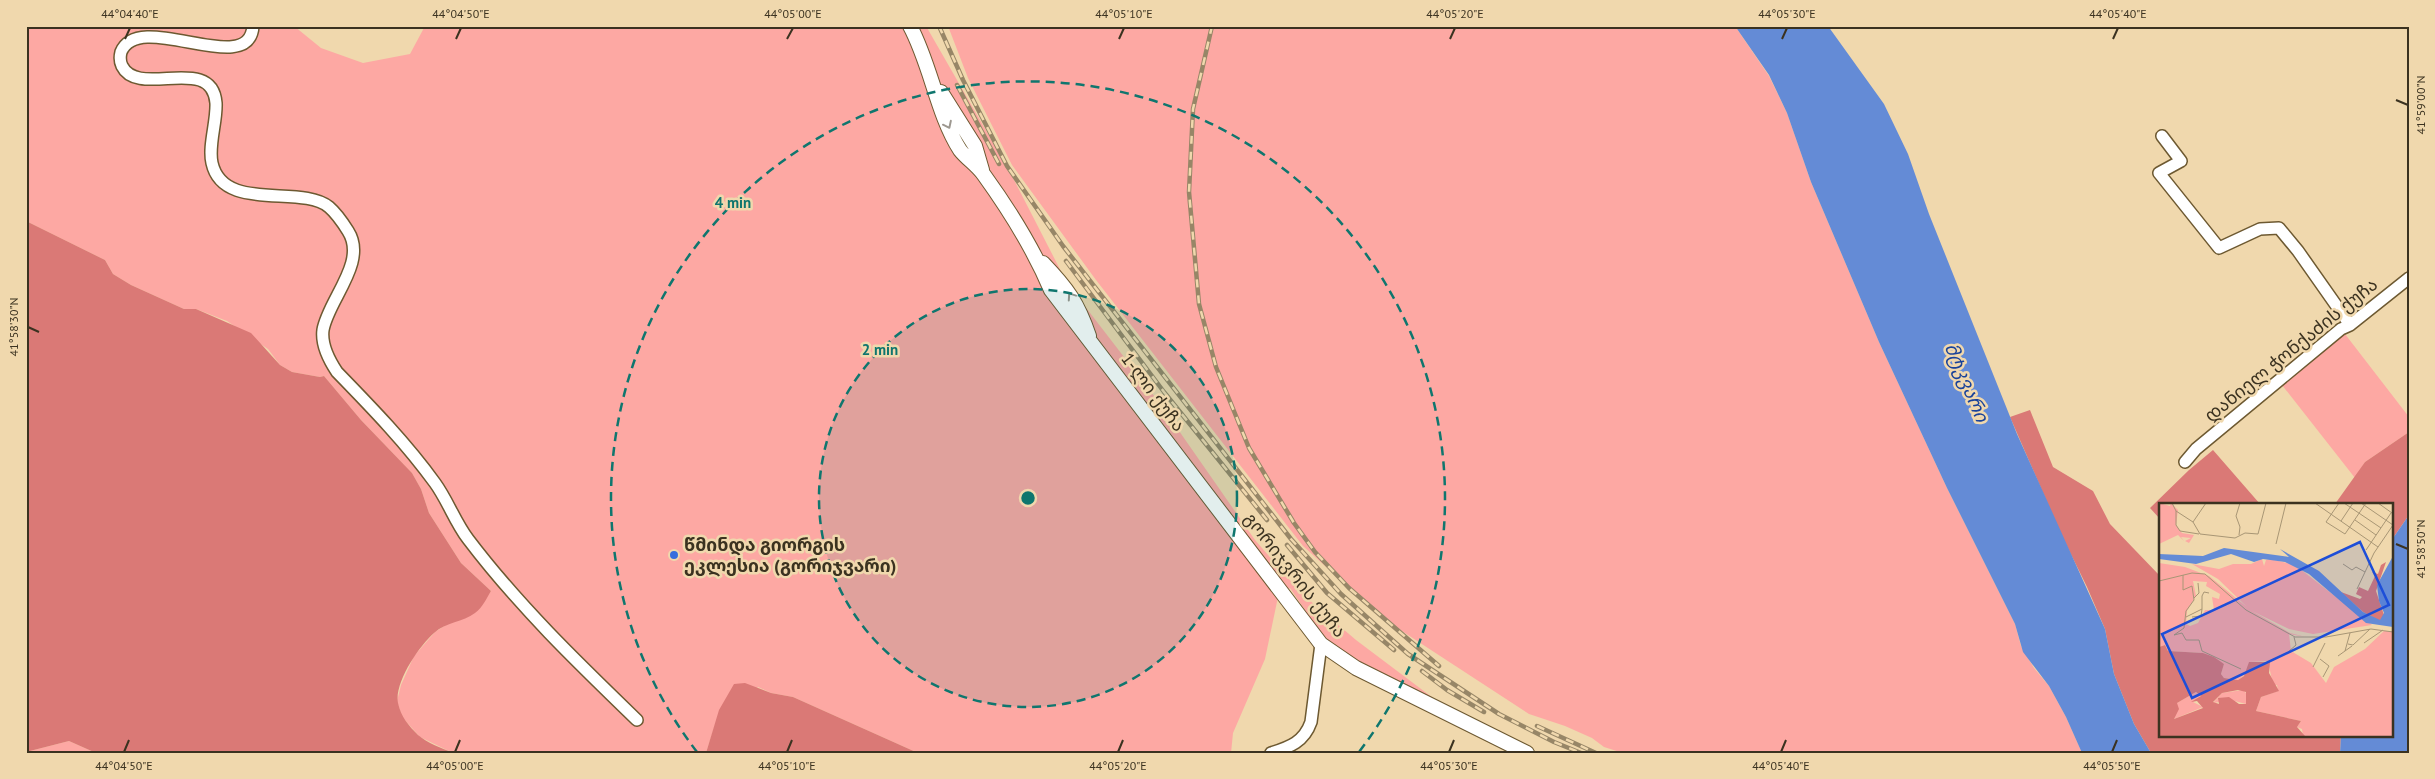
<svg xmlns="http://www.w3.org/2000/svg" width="2435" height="779" viewBox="0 0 2435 779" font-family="'PT Sans','Noto Sans Georgian',sans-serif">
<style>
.green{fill:#fda8a3}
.forest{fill:#da7976}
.water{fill:#648bd6}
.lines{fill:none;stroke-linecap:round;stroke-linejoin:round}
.minor-casing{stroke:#6d5931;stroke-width:14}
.major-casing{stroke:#6d5931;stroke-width:16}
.minor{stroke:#fff;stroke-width:11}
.major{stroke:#fff;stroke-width:14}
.rail-casing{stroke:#978667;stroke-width:4.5}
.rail{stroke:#f0d8ad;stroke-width:2.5;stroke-dasharray:8;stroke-linecap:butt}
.oneway{stroke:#9d9890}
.ticks{fill:none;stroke:#3b3220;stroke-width:2}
.ring{fill:none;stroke:#0f766e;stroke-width:2.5;stroke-dasharray:9 6}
.poi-dot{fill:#376edd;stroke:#f0d8ad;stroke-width:2}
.labels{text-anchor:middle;stroke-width:5;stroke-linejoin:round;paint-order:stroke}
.street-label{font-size:18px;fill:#3b3220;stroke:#f0d8ad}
.poi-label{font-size:18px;font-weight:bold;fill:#3b3220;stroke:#f0d8ad;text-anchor:start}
.water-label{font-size:19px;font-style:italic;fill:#18429a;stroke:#f0d8ad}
.inset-road{fill:none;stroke:#a89675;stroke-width:1}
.view{fill:#1d4ed8;fill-opacity:0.15;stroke:#1d4ed8;stroke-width:2.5}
.inset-edge{fill:none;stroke:#3b3220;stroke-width:2.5}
.centre{fill:#0f766e;stroke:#f0d8ad;stroke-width:2.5}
.ring-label{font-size:15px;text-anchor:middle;font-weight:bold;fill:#0f766e;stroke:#f0d8ad;stroke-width:5;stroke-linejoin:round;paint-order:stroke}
.neatline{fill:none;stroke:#3b3220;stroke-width:2}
.ticks-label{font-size:12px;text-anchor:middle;fill:#3b3220}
</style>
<rect width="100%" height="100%" fill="#f0d8ad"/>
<path class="green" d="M26 26H294L321 48 363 63 410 54 425 26H926L1011 174 1067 283 1161 405 1255 540 1301 593 1356 640 1441 704C1404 686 1352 667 1324 636 1312 621 1301 604 1290 588L1278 597 1265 659 1233 733 1231 753H918L793 697 771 693 758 687 715 725 706 753H453L420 737 402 717 397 701 401 685 414 656 435 632 449 623 474 613 491 591 461 563 429 513 421 489 412 473 361 420 324 376 320 377 292 372 280 365 268 349 227 321 196 309H184L131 285 113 274 105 260 26 221Z
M948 26H1735L1769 76 1787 113 1811 182 1879 342 1947 488 2015 624 2021 646 2034 668 2049 686 2066 717 2082 753H1623L1604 747 1592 738 1565 726 1529 714 1385 620 1303 546 1096 280 1012 165 968 78Z
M2345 334 2409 417V432L2365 462 2355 478 2282 385Z
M69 741 96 753H26V752Z"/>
<path class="forest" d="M26 221 105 260 113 274 131 285 184 309H196L251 333 280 365 292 372 320 377 324 376 361 420 412 473 421 489 429 513 461 563 491 591C486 599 483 607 475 613 463 622 446 622 434 633 419 646 394 683 398 703 401 717 409 726 418 735 427 743 442 748 453 753H96L69 741 26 752Z
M2030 410 2053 467 2093 491 2110 524 2160 576V735H2341L2340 753H2151L2134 724 2114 674 2105 629 2087 587 2060 532 2010 417Z
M2409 432V515L2391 541V504H2335L2365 462Z
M2213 450 2260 504H2160V519L2150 508 2189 470Z
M745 683 771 693 793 697 918 753H706L719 710 734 684Z"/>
<path class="water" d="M1735 26H1828L1884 104 1908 154 1929 214 2017 434 2105 629 2114 674 2134 724 2151 753H2082L2066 717 2049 686 2023 652 2015 624 1947 488 1879 342 1811 182 1787 113 1769 75Z
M2409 515V753H2340L2341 735H2391V541Z"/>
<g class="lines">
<g class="minor-casing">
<path id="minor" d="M253 26C249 80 139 8 121 52 120 56 120 62 122 66 138 99 212 53 216 103 217 121 208 146 212 163 223 213 301 184 329 207 336 213 343 223 348 231 368 262 328 300 323 330 321 345 329 360 337 372 372 408 406 443 435 483 448 501 455 522 468 539 518 605 577 662 637 720
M2162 136 2181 161 2159 173 2219 248 2260 229 2279 228 2298 251 2350 325
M2185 462 2196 449 2341 329 2350 325 2409 278
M1271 753C1290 747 1304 742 1311 722L1321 644"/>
</g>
<g class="major-casing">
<path id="major" d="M910 26C931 65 937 114 960 150 967 159 977 165 984 175 1010 211 1034 250 1051 290L1321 644 1356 668 1527 753
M941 92 975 146 982 170
M1043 263C1067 288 1078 303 1089 336"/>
</g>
<use href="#minor" class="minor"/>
<use href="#major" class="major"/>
<g class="rail-casing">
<path id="rail" d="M939 26 963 80 1007 166 1063 246 1291 539 1341 594 1408 654 1499 714 1554 742 1581 753
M1212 26 1193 109 1189 192 1199 304 1216 367 1249 448 1294 523 1315 552 1349 588 1439 666
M957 85 999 164
M1066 261 1164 392 1267 520
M1287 545 1327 593 1394 650
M1422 671 1447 690 1484 712
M1537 726 1596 753"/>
</g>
<use href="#rail" class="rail"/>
</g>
<defs><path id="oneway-chevron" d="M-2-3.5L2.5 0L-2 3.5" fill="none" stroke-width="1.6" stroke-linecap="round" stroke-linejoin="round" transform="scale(1.25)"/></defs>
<g class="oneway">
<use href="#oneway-chevron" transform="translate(948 125) rotate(64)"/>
<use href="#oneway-chevron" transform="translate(1071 296) rotate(-124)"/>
</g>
<path class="ticks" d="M125 39 130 28M456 39 461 28M787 39 793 28M1119 39 1124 28M1450 39 1455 28M1782 39 1787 28M2113 39 2118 28M2396 100 2408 105M28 327 39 332M2396 544 2408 549M124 752 129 740M455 752 460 740M787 752 792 740M1118 752 1123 740M1449 752 1454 740M1781 752 1786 740M2112 752 2117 740"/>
<circle cx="1028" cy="498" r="209" fill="#0f766e" fill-opacity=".12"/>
<g class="ring">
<circle cx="1028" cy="498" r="209"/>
<path d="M697 752A417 417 0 1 1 1359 752"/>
</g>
<circle class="poi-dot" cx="674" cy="555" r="5"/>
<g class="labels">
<g class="street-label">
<text transform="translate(2291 350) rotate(-39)" y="6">დანიელ ჭონქაძის ქუჩა</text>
<text transform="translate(1153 392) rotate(53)" y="6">1-ლი ქუჩა</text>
<text transform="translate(1295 575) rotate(52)" y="6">გორიჯვრის ქუჩა</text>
</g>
<g class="poi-label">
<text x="684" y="551">წმინდა გიორგის<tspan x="684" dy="21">ეკლესია (გორიჯვარი)</tspan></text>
</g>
<g class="water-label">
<text transform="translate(1967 382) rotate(67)" y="7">მტკვარი</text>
</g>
</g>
<g transform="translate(2159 503)">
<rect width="234" height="234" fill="#f0d8ad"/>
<path d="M0 0 11 3 12 0 19 7 17 22 23 30 35 32 30 40 26 38 32 35 22 34 25 38 19 32 0 41ZM103 56 105 63 107 57 111 56 136 62 213 122 154 131 130 126 93 108 131 130 147 134 130 131 132 148 152 160 167 180 175 164 206 146 225 128H234V233H144L143 226 138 224 142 218 97 208 102 194 119 188 118 182H114L109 158 90 159 88 170 79 177 65 175 62 171 65 161 44 150 9 148 6 142 0 144V60L26 64 50 73 88 104 59 76 33 61 60 66 74 61H92ZM34 78 48 79 47 83 61 91 60 96 53 94 55 107H46L39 120 31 123 27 121 28 108 37 93ZM84 187 89 192 87 201 72 197 54 200 63 190ZM37 189 42 193 34 199 44 204 15 216 18 200Z" fill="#fda8a3" fill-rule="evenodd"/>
<path d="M227 59 217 88 225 112 223 117H219L204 109 182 89 201 96 203 94 197 91 200 84 209 88 216 73 213 69 219 71 222 62ZM6 142 9 148 44 150 55 154 65 161 62 171 65 175 79 177 85 173 90 159H111L110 170 120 188 102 194 97 208 142 218 138 224 146 233H0V144ZM79 187 87 189V201H80L70 194 59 195 60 201 54 199 63 190ZM37 189 42 193 32 199 38 198 44 205 15 216 20 206 18 200Z" fill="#da7976" fill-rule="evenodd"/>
<path d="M65 45 130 54 121 46 160 68 204 109 221 117 225 110 220 98 218 82 234 53V124L207 120 150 71 126 59 104 56 95 59 72 51 37 61 0 56V51L44 53Z" fill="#648bd6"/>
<path class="inset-road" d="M13 0 17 8 34 19 41 31 76 35 86 30 99 31 107 0M156 0 219 44M180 0 167 19 186 31 207 0M185 0 222 25M202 0 234 22M219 0 233 10M17 8V22L21 28 40 31M196 17 217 32M182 18 194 0M34 19 47 0M80 32 81 24 77 13 81 0M117 41 127 0M207 47 232 10M184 61 193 67 197 64 206 69M24 72V87L33 83 35 97 27 108 25 125 15 132 23 130 27 137H40L43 148 82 166M0 78 33 70 46 71 87 107 136 134H167L212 126 234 129M198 86 215 50 234 22M35 95 40 90 39 80M27 114 43 106V93L45 89 50 90M33 114 42 113 43 106M205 140 224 127M189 141 194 142 211 126M186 148 191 130M129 149 137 142 135 134M179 153 193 143M161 156 170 163 164 174M154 164 166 140"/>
<path class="view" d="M201 39 230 102 33 195 3 131Z"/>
<rect width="234" height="234" class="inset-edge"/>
</g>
<circle cx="1028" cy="498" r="8" class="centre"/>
<g class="ring-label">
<text x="733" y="208">4 min</text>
<text x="880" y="355">2 min</text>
</g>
<rect width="2435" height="779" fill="none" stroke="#f0d8ad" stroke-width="55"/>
<rect x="28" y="28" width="2380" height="724" class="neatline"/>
<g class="ticks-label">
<text x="130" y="18">44°04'40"E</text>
<text x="461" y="18">44°04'50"E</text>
<text x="793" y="18">44°05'00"E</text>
<text x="1124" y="18">44°05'10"E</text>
<text x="1455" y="18">44°05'20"E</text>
<text x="1787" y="18">44°05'30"E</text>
<text x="2118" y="18">44°05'40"E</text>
<text transform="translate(2421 105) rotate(-90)" y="4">41°59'00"N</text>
<text transform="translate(14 327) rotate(-90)" y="4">41°58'30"N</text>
<text transform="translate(2421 549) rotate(-90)" y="4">41°58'50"N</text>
<text x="124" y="770">44°04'50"E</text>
<text x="455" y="770">44°05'00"E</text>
<text x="787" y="770">44°05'10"E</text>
<text x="1118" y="770">44°05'20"E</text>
<text x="1449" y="770">44°05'30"E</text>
<text x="1781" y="770">44°05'40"E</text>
<text x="2112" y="770">44°05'50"E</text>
</g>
</svg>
